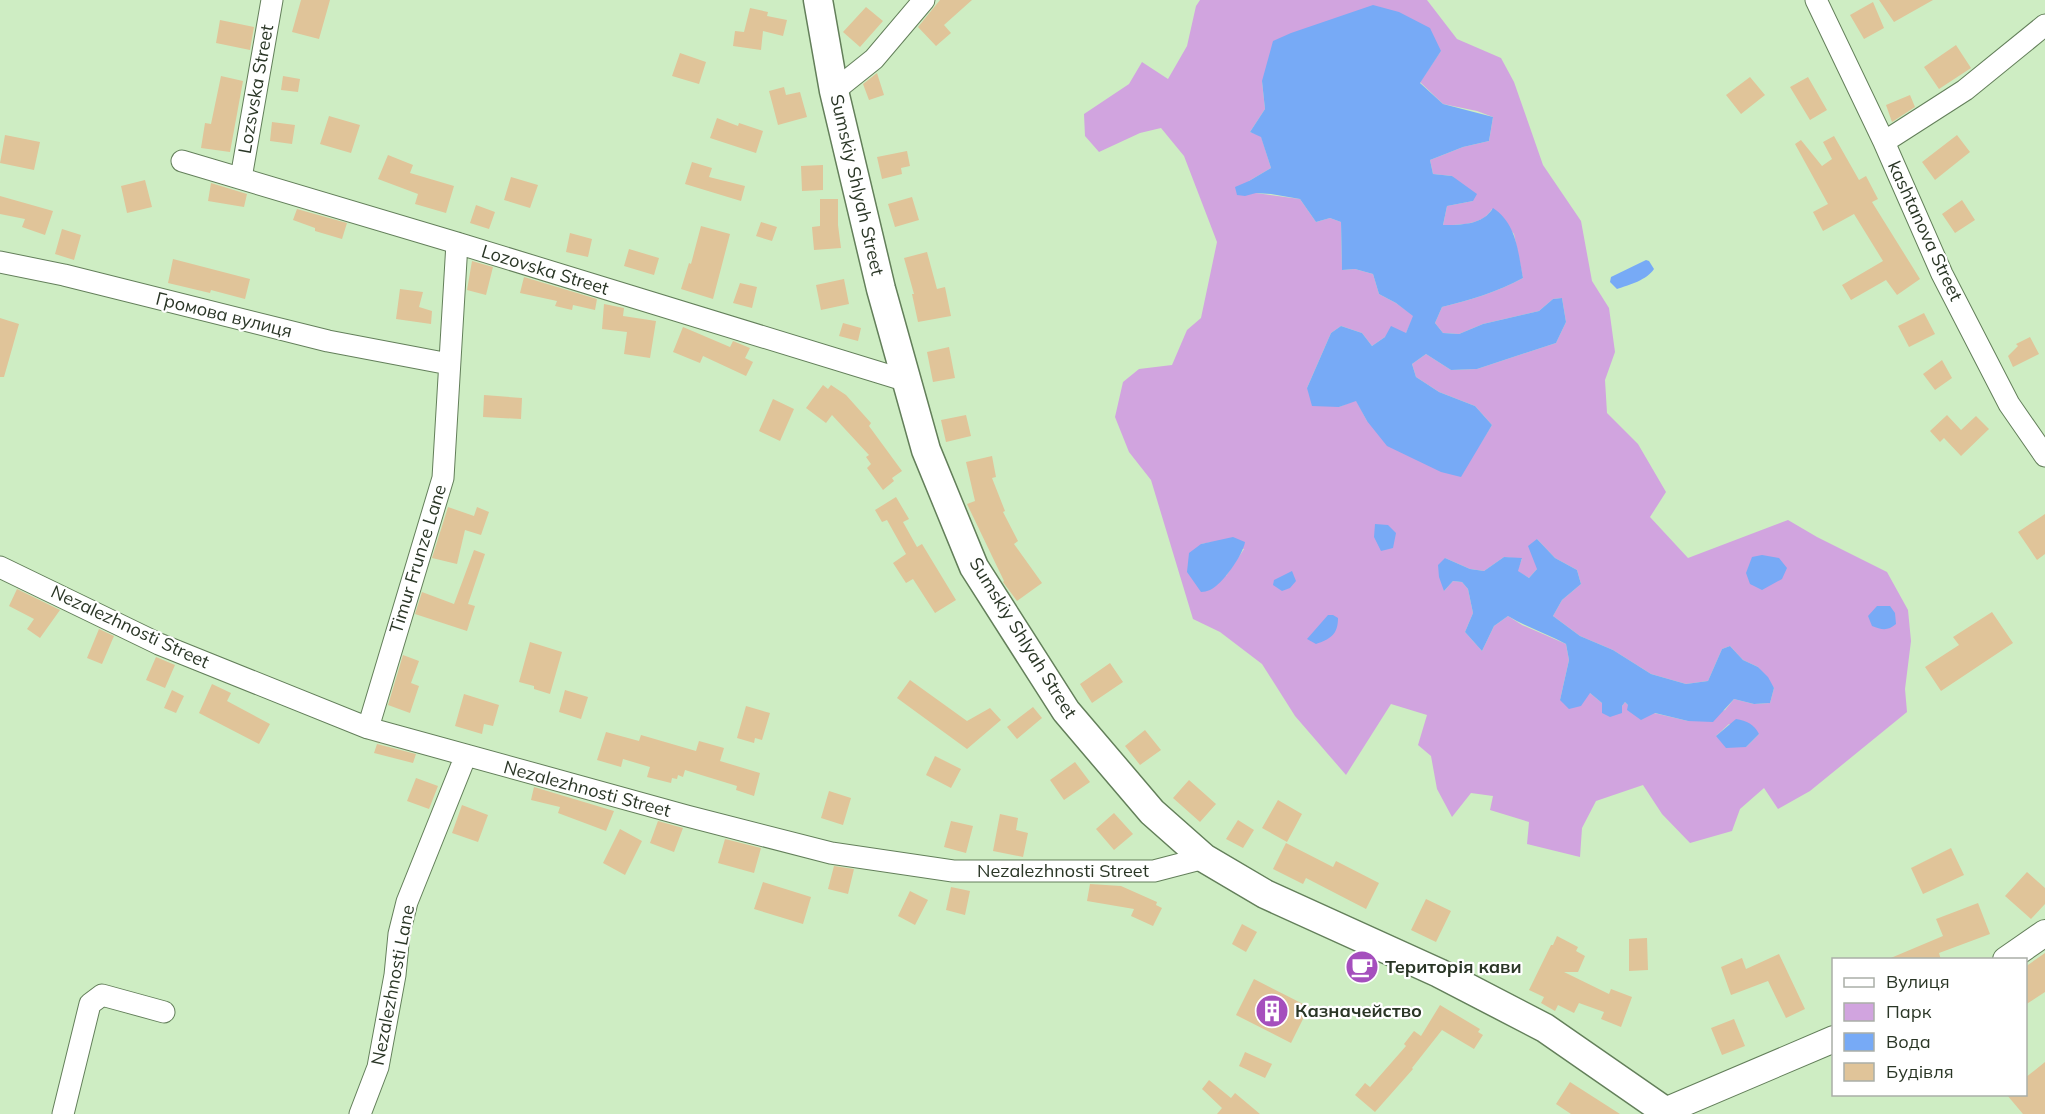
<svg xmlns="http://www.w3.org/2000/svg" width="2045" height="1114" viewBox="0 0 2045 1114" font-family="Mulish,sans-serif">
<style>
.green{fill:#d1a4df;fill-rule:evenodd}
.water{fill:#77aaf6}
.building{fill:#e0c499}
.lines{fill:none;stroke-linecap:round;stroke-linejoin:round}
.minor-casing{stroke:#637f5a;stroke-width:23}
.tertiary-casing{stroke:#637f5a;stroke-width:28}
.secondary-casing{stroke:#637f5a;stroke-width:31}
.minor{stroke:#fff;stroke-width:21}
.tertiary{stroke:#fff;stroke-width:26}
.secondary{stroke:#fff;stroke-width:28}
.labels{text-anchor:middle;stroke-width:4.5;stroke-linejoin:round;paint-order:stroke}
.street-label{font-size:18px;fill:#2a3626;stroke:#fff}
.poi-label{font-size:18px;font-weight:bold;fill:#2a3626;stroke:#fff;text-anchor:start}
</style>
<rect width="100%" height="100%" fill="#ceedc3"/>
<path class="green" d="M1200 0H1427L1457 39 1501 58 1514 82 1543 165 1581 221 1592 281 1609 308 1615 352 1605 380 1607 413 1638 444 1666 492 1650 517 1688 558 1788 520 1817 537 1887 572 1908 610 1911 641 1905 689 1907 712 1810 791 1778 809 1764 788 1740 809 1732 831 1690 843 1662 814 1643 785 1596 801 1582 828 1580 857 1527 844 1529 822 1490 810 1493 796 1471 793 1452 817 1437 789 1431 756 1418 745 1427 715 1391 704 1346 775 1295 716 1262 664 1220 632 1193 619 1151 480 1129 452 1115 417 1123 382 1139 369 1172 365 1187 330 1201 318 1217 242 1184 156 1161 128 1140 133 1099 152 1085 136 1084 114 1129 84 1142 62 1168 79 1187 46 1196 6ZM1441 51 1420 82 1443 104 1477 111 1493 117 1489 141 1463 147 1430 160 1433 174 1452 176 1473 201 1447 206 1443 225C1460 225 1483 225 1492 209L1514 234 1523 278C1497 292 1470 300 1442 307L1435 323 1443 333 1459 334 1483 324 1539 311 1553 299 1562 298 1566 322 1556 343 1477 369 1451 370 1426 354 1412 364 1416 377 1439 392 1475 406 1492 425 1479 446 1367 421 1356 400 1339 407 1307 388 1331 333 1341 326 1362 333 1372 346 1385 337 1406 333 1414 316 1396 303 1379 294 1373 274 1355 269 1342 270 1341 222 1330 218 1316 222 1300 199 1256 193 1249 181 1271 168 1261 136 1250 132 1265 109 1262 81ZM1537 539 1555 558 1577 570 1581 584 1562 600 1553 616 1580 636 1613 650 1651 674 1686 684 1708 681 1722 649 1730 646 1743 660 1758 667 1774 688 1770 703 1754 704 1734 699 1725 710 1688 721 1654 713 1628 705 1625 702 1622 706 1602 703 1590 693 1560 700 1569 660 1566 644 1522 625 1508 616 1494 626 1482 651 1465 632 1473 613 1468 589 1462 582 1453 581 1444 591 1445 558 1470 569 1484 571 1504 557 1522 559 1517 571 1529 578 1537 569ZM1212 542 1244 549 1226 576 1201 544ZM1729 724 1759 734 1746 747 1716 736Z"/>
<path class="water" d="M1373 5 1399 12 1430 28 1441 51 1420 83 1443 104 1493 117 1489 141 1463 147 1430 160 1433 174 1452 176 1477 194 1473 201 1447 206 1443 225C1461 225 1483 225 1493 208 1517 224 1518 252 1523 278 1497 292 1470 300 1442 307L1435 323 1443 333 1459 334 1483 324 1539 311 1553 299 1562 298 1566 322 1556 343 1477 369 1451 370 1426 354 1412 364 1416 377 1439 392 1475 406 1492 425 1461 477 1441 472 1387 446 1367 421 1356 401 1339 407 1312 406 1307 388 1331 333 1341 326 1362 333 1372 346 1385 337 1391 326 1406 333 1413 316 1396 303 1379 294 1373 274 1355 269 1342 270 1341 222 1330 218 1316 222 1300 199 1271 194 1256 193 1245 196 1237 195 1235 187 1249 181 1271 168 1261 137 1250 132 1265 109 1262 81 1273 41 1291 33Z
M1646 260 1649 261 1654 269C1647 280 1629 285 1617 289L1610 282 1611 277Z
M1375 524 1388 525 1396 533 1393 548 1381 551 1374 537Z
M1233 537 1245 542C1243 555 1222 585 1210 590 1207 591 1204 592 1201 592L1187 572 1189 553 1201 544Z
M1537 539 1555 558 1577 570 1581 584 1562 600 1553 616 1580 636 1613 650 1651 674 1686 684 1708 681 1722 649 1730 646 1743 660 1758 667 1768 677 1774 688 1770 703 1754 704 1734 699 1713 722 1688 721 1655 713 1641 720 1627 710 1628 705 1625 702 1622 706V713L1610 717 1602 713V703L1590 693 1581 706 1569 709 1560 700 1569 660 1566 644C1547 634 1526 627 1508 616L1494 626 1482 651 1465 632 1473 613 1468 589 1462 582 1453 581 1444 591 1439 577 1438 565 1445 558 1470 569 1484 571 1504 557 1522 558 1518 571 1529 578 1537 569 1528 546Z
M1762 555 1779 558 1787 568 1782 579 1762 590 1750 584 1746 573 1752 557Z
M1292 571 1296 581 1290 588 1282 591 1273 585 1274 580Z
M1877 606H1890L1895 613 1896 624C1888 631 1882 630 1872 626L1868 616Z
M1328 615H1333L1338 618C1338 635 1330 639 1316 644L1307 639Z
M1736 719C1747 721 1754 724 1759 734L1746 747 1726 748 1716 736Z"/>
<path class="building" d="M301 0H330L319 39 292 32Z
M940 0H972L944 25 951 33 936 46 918 27Z
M1879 0H1933L1894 22Z
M1873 2 1884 28 1864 39 1850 15Z
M866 7 883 21 860 47 843 32Z
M750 8 768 12 767 16 787 20 783 36 763 31 761 50 733 46 735 31 744 32Z
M220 20 254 27 250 50 216 43Z
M1956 45 1971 68 1939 89 1924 67Z
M680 53 706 62 699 84 672 76Z
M877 73 884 95 869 100 863 84Z
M221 76 243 81 230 152 201 148 205 123 211 124Z
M283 76 300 79 298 92 281 90Z
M1750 77 1765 95 1741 114 1726 95Z
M1808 77 1827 110 1810 120 1790 87Z
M784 87 786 95 800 92 807 117 778 125 769 91Z
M1910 95 1915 107 1892 122 1886 105Z
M329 116 360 125 351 153 320 144Z
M717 118 738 126 739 123 763 131 756 153 710 138Z
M272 122 295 125 292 144 270 141Z
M5 135 40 142 34 170 0 163Z
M1957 135 1970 152 1935 180 1922 162Z
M1834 136 1859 180 1866 176 1878 199 1872 202 1920 279 1897 295 1886 280 1851 300 1842 285 1883 261 1854 214 1823 231 1813 212 1828 204 1795 144 1801 140 1822 166 1832 159 1823 142Z
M907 151 910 166 901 168 902 174 882 179 877 157Z
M388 155 413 165 410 173 454 186 446 213 415 204 418 194 378 179Z
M692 162 712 168 709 177 745 186 741 201 685 184Z
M823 165V190L802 191 801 166Z
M511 177 538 185 530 208 504 200Z
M145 180 152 207 127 213 121 186Z
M211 183 247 194 244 207 208 201Z
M0 196 53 211 45 235 22 227 25 219 0 214Z
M912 197 919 220 895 227 888 204Z
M820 199H838V225L841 248 814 250 812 227 820 226Z
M1962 200 1975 220 1955 233 1942 214Z
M476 205 495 212 489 229 470 223Z
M297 209 347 223 342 239 315 231V228L293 220Z
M761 222 777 227 772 241 756 236Z
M701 226 730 234 713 299 681 289 689 263 691 264Z
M62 229 81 235 74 260 55 254Z
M570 233 592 239 588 257 566 252Z
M629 249 659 258 654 275 624 266Z
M927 252 937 289 945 287 951 316 918 322 912 294H914L904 258Z
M173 259 250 279 245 299 211 290 210 293 168 283Z
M472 261 493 267 486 295 467 290Z
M524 277 597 299 595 310 573 305 572 310 555 306 557 301 520 293Z
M844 279 849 304 821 310 816 285Z
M740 283 757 287 752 308 733 303Z
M400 289 423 292 419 307 432 311 431 324 396 319Z
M604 304 624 308 623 316 656 321 650 358 624 354 627 332 602 329Z
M1924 313 1935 334 1909 347 1898 326Z
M0 318 19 324 4 377H0Z
M843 323 861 328 858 341 839 336Z
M683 327 730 347 733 341 750 348 745 358 753 362 746 376 703 356 700 363 673 352Z
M2030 337 2039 354 2013 367 2008 356 2018 346 2016 344Z
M949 347 955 378 933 382 927 352Z
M1942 360 1952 378 1935 390 1923 374Z
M823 385 828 389 831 385 846 395 871 423 869 426 902 471 892 478 894 481 883 490 867 468 871 464 866 457 869 455 832 415 826 423 806 408Z
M484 395 522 398 521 419 483 417Z
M773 399 794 409 780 441 759 431Z
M966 415 971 436 946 442 941 420Z
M1947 415 1961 430 1976 416 1989 429 1961 456 1944 438 1940 442 1930 431Z
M992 456 996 477 992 478 1005 511 1003 512 1018 541 1014 544 1042 583 1017 601 1003 582 1004 581 967 504 975 501 966 462Z
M896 497 909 519 903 522 917 547 922 544 956 600 935 613 913 579 906 583 893 563 906 554 887 520 882 522 875 510Z
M448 507 474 516 477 507 489 512 481 535 465 530 457 564 432 558Z
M2045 514V554L2037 560 2018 532Z
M474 550 485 554 468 604 475 606 467 631 415 614 422 592 454 604Z
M17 589 60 610 40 638 27 629 34 619 9 606Z
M1992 612 2013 643 1941 691 1925 667 1959 645 1953 637Z
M99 629 114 636 102 664 87 658Z
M530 642 562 652 550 694 534 689V686L519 682Z
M403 655 419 661 411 683 419 686 410 713 388 705Z
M156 657 175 665 165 688 146 680Z
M1110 663 1123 682 1092 703 1080 684Z
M910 680 967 721 990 708 1001 720 967 749 897 698Z
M212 684 231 693 227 701 270 724 259 744 199 713Z
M172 690 184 696 176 713 164 708Z
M565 690 588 697 581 719 559 712Z
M464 694 499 705 493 726 484 724 482 734 455 726Z
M746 706 770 713 762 740 755 738 754 743 737 738Z
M1033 707 1042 718 1017 739 1007 727Z
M1145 730 1161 750 1140 765 1125 746Z
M606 732 639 741 641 735 696 751 699 741 724 748 720 761 760 773 754 796 736 790 737 786 685 770 683 777 678 775 677 779 672 778 671 783 647 777 650 767 623 759 621 767 597 760Z
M377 744 416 754 413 763 374 753Z
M935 756 961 769 951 788 926 775Z
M1075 762 1090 782 1064 800 1050 780Z
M416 778 438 786 429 809 407 801Z
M1189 780 1216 804 1200 822 1173 798Z
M534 787 614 811 606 831 558 813 560 807 531 800Z
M829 791 851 798 843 825 821 818Z
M1278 800 1302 814 1287 842 1262 828Z
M462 805 488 815 478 842 452 833Z
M1114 813 1133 834 1114 850 1096 829Z
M1000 814 1018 818 1016 830 1028 833 1023 857 993 851Z
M1238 820 1254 830 1243 848 1226 839Z
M658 821 683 828 674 852 650 843Z
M951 821 973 826 966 853 944 847Z
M620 829 642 841 625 875 603 863Z
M725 839 761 848 754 873 718 863Z
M1286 843 1333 867 1336 861 1379 883 1366 909 1306 878 1303 884 1273 869Z
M1951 848 1964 875 1923 894 1911 868Z
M834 866 854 869 848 894 828 889Z
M2027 872 2045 888V904L2031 919 2005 896Z
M763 882 811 897 803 924 754 909Z
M1090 884 1121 886 1157 902 1156 905 1162 908 1153 926 1131 916 1134 909 1087 901Z
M951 887 970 891 965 915 946 910Z
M910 891 928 900 915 925 898 916Z
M1426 899 1451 911 1436 942 1411 930Z
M1978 903 1990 934 1939 953 1941 960H1886L1943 936 1936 919Z
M1242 924 1257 932 1246 952 1232 944Z
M1557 936 1578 947 1576 951 1585 956 1578 972H1564L1609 994 1611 989 1632 997 1621 1027 1601 1019 1604 1012 1579 1003 1574 1013 1558 1005 1555 1011 1541 1003 1544 997 1529 990 1551 945H1553Z
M1647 938 1648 970 1629 971V939Z
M2045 953V992L2025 1005V967Z
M1779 954 1805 1009 1786 1018 1768 981 1731 995 1721 967 1742 958 1746 969Z
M1254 979 1309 1007 1291 1043 1236 1015Z
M1440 1005 1480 1029 1478 1032 1483 1035 1474 1049 1442 1030 1412 1068 1413 1069 1375 1112 1355 1095 1365 1083 1370 1087 1406 1046 1404 1044 1414 1031 1421 1036Z
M1734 1019 1745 1046 1722 1055 1711 1028Z
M1245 1052 1272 1064 1265 1078 1239 1066Z
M2045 1062V1114H2023L2007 1095H2025V1078Z
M1209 1080 1231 1098 1235 1093 1260 1114H1217L1222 1108 1202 1089Z
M1570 1082 1620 1114H1571L1556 1104Z"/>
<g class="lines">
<g class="minor-casing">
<path id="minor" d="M1816 0 1884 142 1942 274 2009 404 2045 456
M834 91 874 59 924 0
M1884 142 1965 90 2045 25
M182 161 457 243 907 381
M241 178 272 0
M0 262 64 275 328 341 449 364
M0 567 159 644 368 728 687 816 831 853 953 871H1154L1204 858
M368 728 443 478 457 243
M63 1114 90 1004 102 995 164 1012
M360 1114 378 1067 395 975 399 934 407 902 466 755"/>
</g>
<g class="tertiary-casing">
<path id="tertiary" d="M2006 960 2045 933
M1665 1111 1834 1039"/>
</g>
<g class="secondary-casing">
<path id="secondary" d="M818 0 834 91 881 289 926 450 974 567 1066 711 1152 812 1204 858 1265 894 1439 973 1545 1028 1669 1114"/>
</g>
<use href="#minor" class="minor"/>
<use href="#tertiary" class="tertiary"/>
<use href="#secondary" class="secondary"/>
</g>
<defs>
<g id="cafe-disc" transform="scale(1.725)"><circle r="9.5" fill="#a54fbd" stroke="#fff"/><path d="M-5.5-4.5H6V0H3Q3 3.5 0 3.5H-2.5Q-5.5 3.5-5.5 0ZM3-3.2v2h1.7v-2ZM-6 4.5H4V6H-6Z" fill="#fff"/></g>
<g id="building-disc" transform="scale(1.725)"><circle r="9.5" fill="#a54fbd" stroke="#fff"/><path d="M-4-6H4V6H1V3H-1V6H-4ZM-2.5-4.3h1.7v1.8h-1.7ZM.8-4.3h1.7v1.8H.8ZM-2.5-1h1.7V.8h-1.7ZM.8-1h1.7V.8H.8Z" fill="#fff"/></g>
</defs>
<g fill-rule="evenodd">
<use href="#cafe-disc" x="1362" y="967"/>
<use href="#building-disc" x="1272" y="1011"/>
</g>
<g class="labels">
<g class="street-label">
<text transform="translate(256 89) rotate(-80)" y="6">Lozsvska Street</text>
<text transform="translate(857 185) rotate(77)" y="6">Sumskiy Shlyah Street</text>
<text transform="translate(1925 231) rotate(65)" y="6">kashtanova Street</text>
<text transform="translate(545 270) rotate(17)" y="6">Lozovska Street</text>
<text transform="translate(224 315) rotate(14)" y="6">Громова вулиця</text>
<text transform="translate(418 559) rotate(-73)" y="6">Timur Frunze Lane</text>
<text transform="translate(130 627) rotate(25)" y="6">Nezalezhnosti Street</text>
<text transform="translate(1023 638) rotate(58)" y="6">Sumskiy Shlyah Street</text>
<text transform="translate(587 789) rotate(15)" y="6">Nezalezhnosti Street</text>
<text x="1063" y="877">Nezalezhnosti Street</text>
<text transform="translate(393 985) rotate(-79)" y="6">Nezalezhnosti Lane</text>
</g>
<g class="poi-label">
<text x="1385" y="973">Територія кави</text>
<text x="1295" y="1017">Казначейство</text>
</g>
</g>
<rect x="1832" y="958" width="195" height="138" fill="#ffffff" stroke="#aaafa8" stroke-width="1.5"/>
<rect x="1844" y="978" width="30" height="9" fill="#ffffff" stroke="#aaafa8" stroke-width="1.5"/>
<text x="1886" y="988" font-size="18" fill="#2a3626">Вулиця</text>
<rect x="1844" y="1003" width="30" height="18" fill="#d1a4df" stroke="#aaafa8" stroke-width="1.5"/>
<text x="1886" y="1018" font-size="18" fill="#2a3626">Парк</text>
<rect x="1844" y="1033" width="30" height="18" fill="#77aaf6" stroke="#aaafa8" stroke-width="1.5"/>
<text x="1886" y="1048" font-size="18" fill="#2a3626">Вода</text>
<rect x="1844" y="1063" width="30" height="18" fill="#e0c499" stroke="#aaafa8" stroke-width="1.5"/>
<text x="1886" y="1078" font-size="18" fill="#2a3626">Будівля</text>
</svg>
